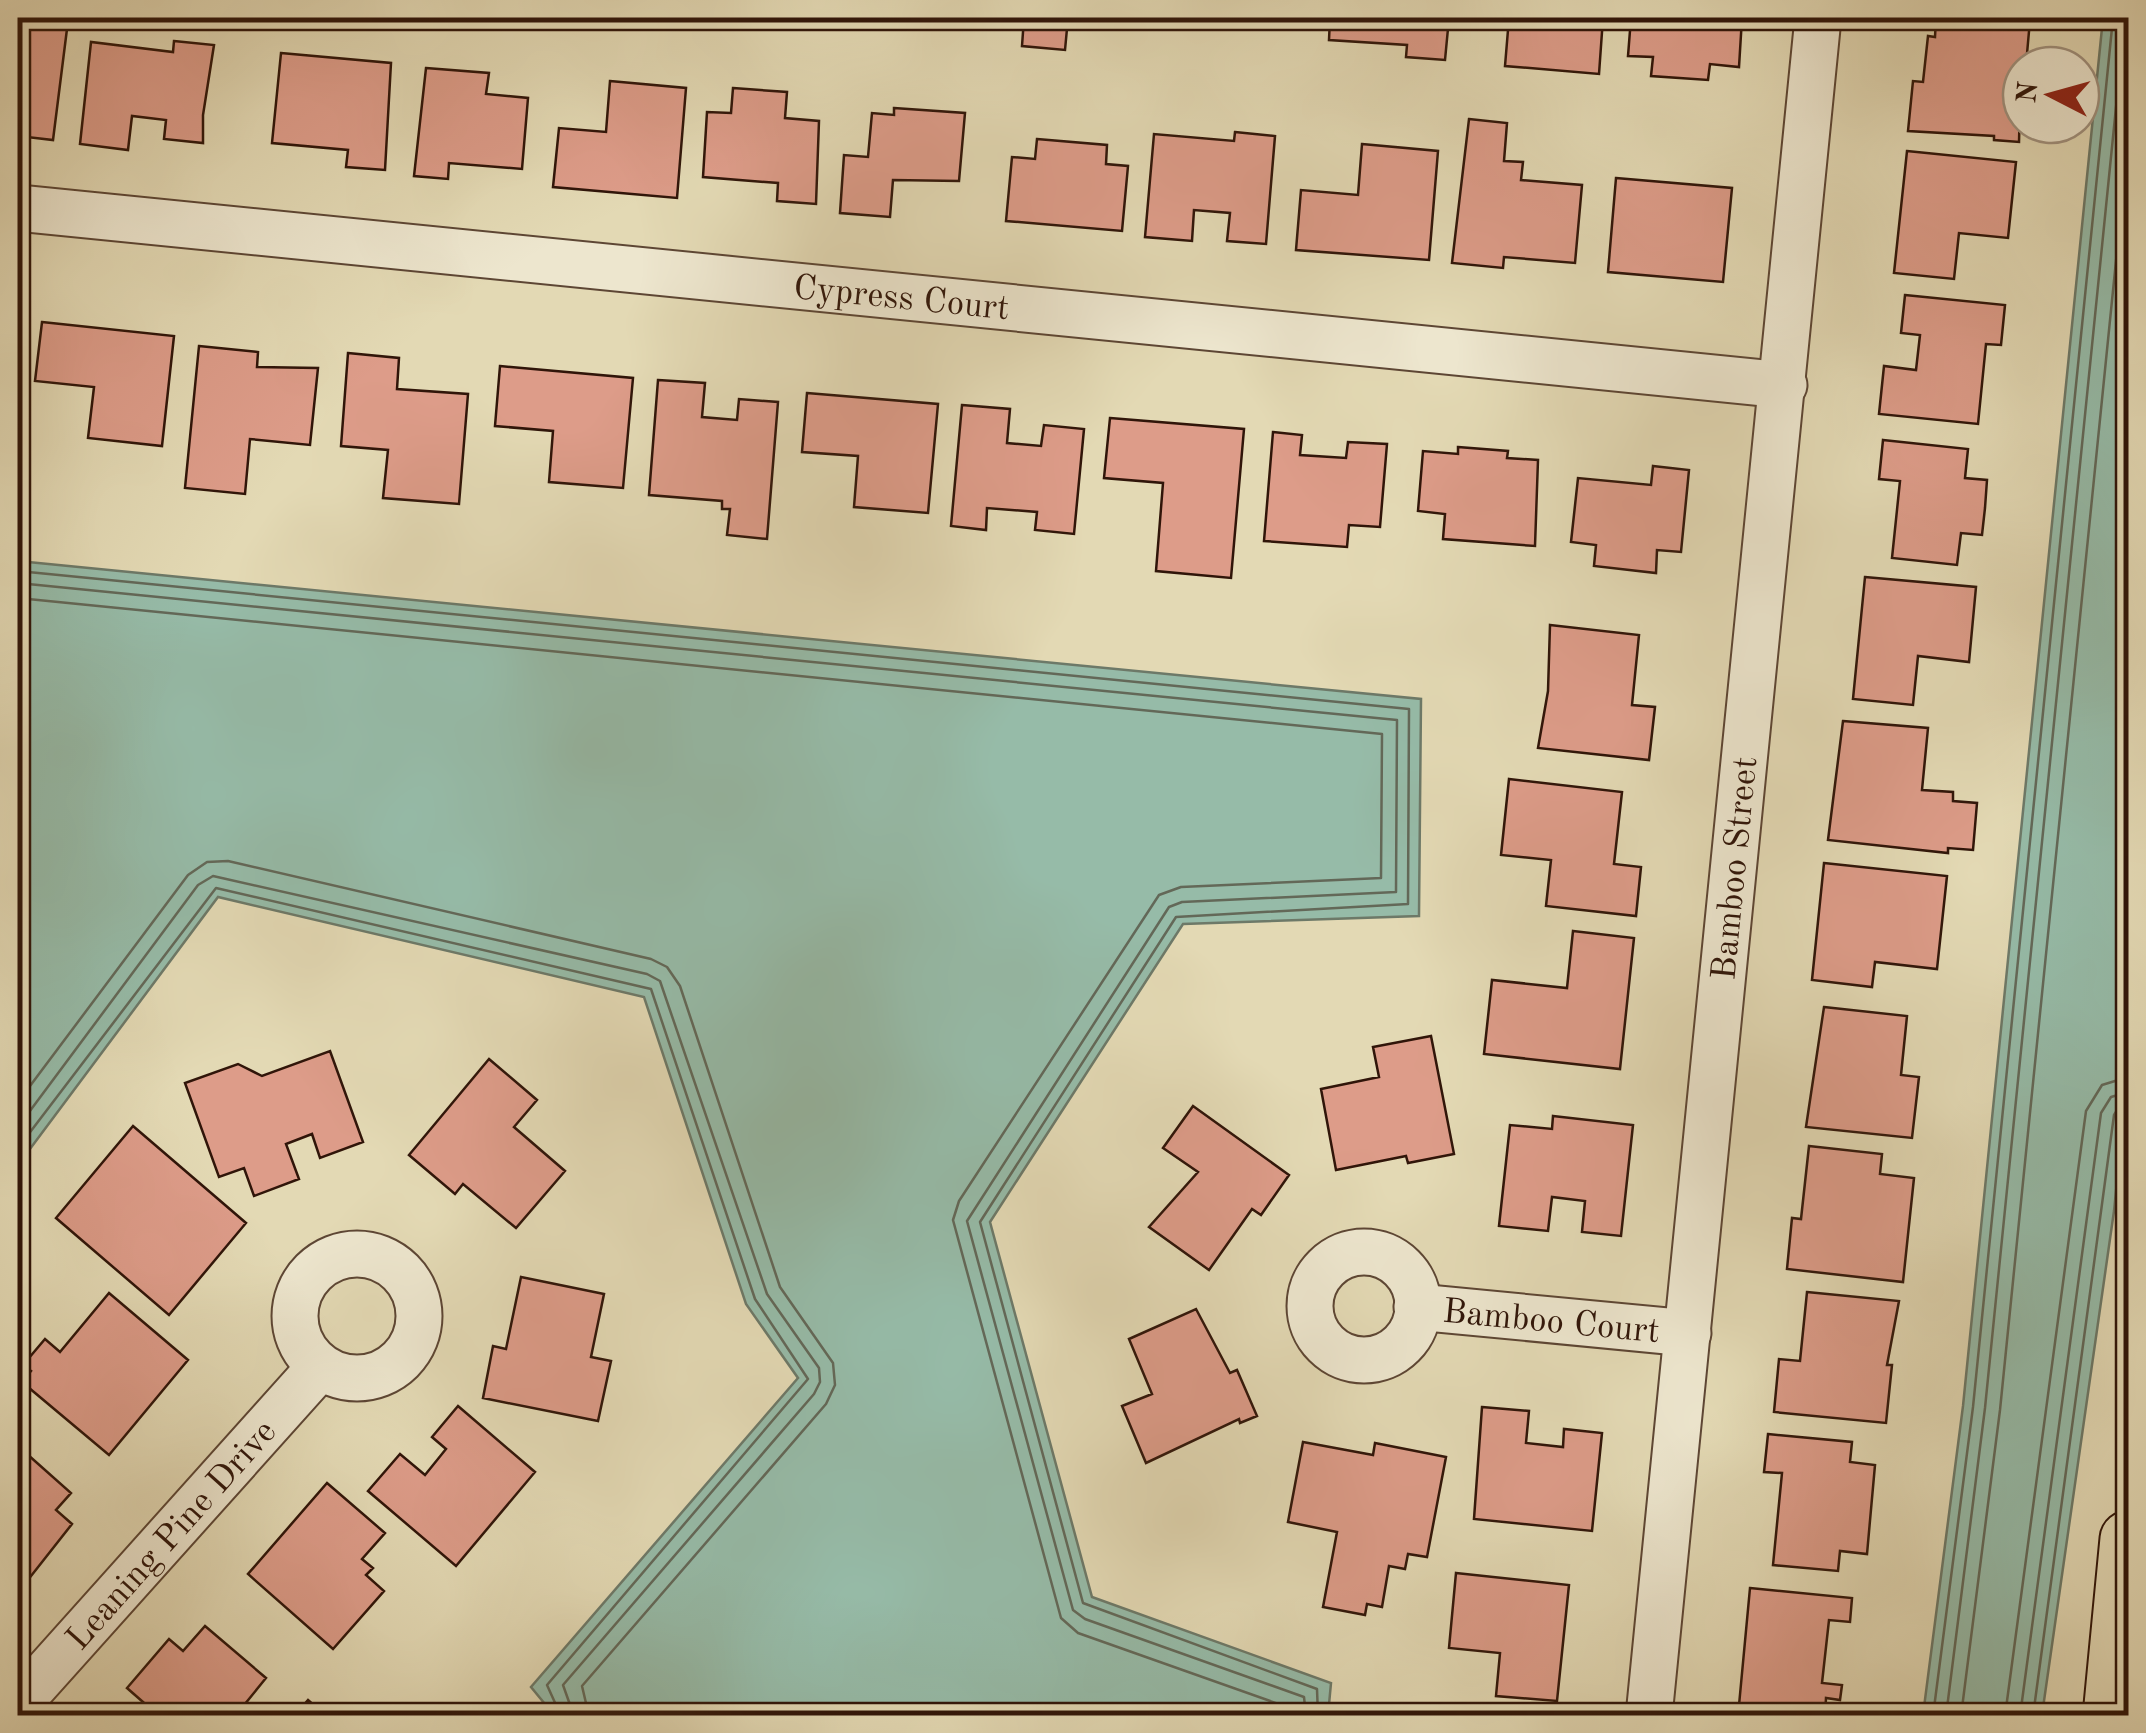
<svg xmlns="http://www.w3.org/2000/svg" width="2146" height="1733" viewBox="0 0 2146 1733" font-family="'Old Standard TT',serif">
<style>
.water{fill:#96bba8;stroke:#6d7968;stroke-width:2.5}
.lines{fill:none;stroke-linecap:round;stroke-linejoin:round}
.shore{stroke:#636858;stroke-width:2.5}
.building{fill:#dd9c89;stroke:#301509;stroke-width:2.5}
.minor-casing{stroke:#5d4634;stroke-width:49}
.motorway-casing{stroke:#301509;stroke-width:59}
.minor{stroke:#ede6ce;stroke-width:45}
.motorway{stroke:#e3d9b4;stroke-width:55}
.labels{text-anchor:middle;stroke-width:9;stroke-linejoin:round;paint-order:stroke}
.street-label{font-size:35px;fill:#301509;stroke:#ede6ce}
</style>
<rect width="100%" height="100%" fill="#e3d9b4"/>
<filter id="stains"><feTurbulence type="fractalNoise" baseFrequency=".002" numOctaves="4"/><feColorMatrix values="0 0 0 0 .2 0 0 0 0 .09 0 0 0 0 .02 0 0 0 .5 -.17"/></filter>
<radialGradient id="worn" r=".72"><stop offset=".6" stop-color="#630" stop-opacity="0"/><stop offset="1" stop-color="#630" stop-opacity=".3"/></radialGradient>
<path class="water" d="M2103 18H2128V1070L2114 1211 2042 1715H1923L1963 1406Z
M18 561 1421 699 1419 916 1183 924 990 1222 1092 1597 1331 1683 1328 1715H554L531 1687 798 1378 746 1304 644 997 218 897 18 1165Z"/>
<g class="lines">
<path class="shore" d="M18 571 1409 709 1408 904 1176 917 980 1222 1083 1603 1317 1689 1318 1716
M18 583 1397 720 1396 892 1182 902 1169 907 967 1221 1073 1610 1085 1619 1304 1697 1306 1716
M18 598 1382 734 1381 878 1181 887 1159 895 959 1201 953 1220 1061 1618 1078 1633 1287 1707 1291 1716
M18 1102 188 875 207 862 228 861 651 959 667 967 680 986 780 1287 833 1363 835 1385 826 1404 582 1686 589 1716
M18 1127 198 885 213 876 647 974 660 981 767 1294 819 1368 820 1382 814 1394 563 1685 574 1716
M18 1148 216 888 651 989 755 1299 808 1379 547 1685 561 1716
M1933 1716 1973 1407 2113 18
M1946 1716 1985 1408 2125 18
M1961 1716 2000 1410 2128 142
M2005 1716 2086 1111 2102 1085 2128 1077
M2020 1716 2101 1113 2111 1097 2128 1092
M2033 1716 2114 1115 2119 1107 2128 1105"/>
</g>
<path class="building" d="M1024 18H1068L1065 50 1022 46Z
M1191 18H1273L1272 26Z
M1330 18H1449L1445 60 1406 57 1407 45 1329 40Z
M1509 18H1603L1599 74 1505 66Z
M1631 18H1742L1739 67 1710 64 1708 80 1651 76 1653 57 1628 56Z
M1936 18 2030 20 2026 65H2021L2019 142 1994 140V136L1908 131 1913 81 1923 82 1928 36 1935 37Z
M18 23 67 29 53 140 18 136Z
M174 41 214 45 203 115V143L164 139 166 120 132 116 128 150 80 144 91 42 173 52Z
M281 53 391 63 385 170 346 167 348 150 272 143Z
M426 68 489 73 486 94 528 98 522 169 449 163 448 179 414 176Z
M610 81 686 88 677 198 553 187 559 128 606 132Z
M733 88 787 92 785 118 819 121 816 204 777 201 778 183 703 177 707 112 731 113Z
M894 108 965 113 959 181 893 180 890 217 840 213 844 155 868 157 872 113 894 115Z
M1469 119 1507 123 1504 161 1523 162 1521 180 1582 185 1575 263 1504 257 1503 268 1452 263Z
M1235 132 1275 136 1266 244 1227 241 1230 213 1194 210 1192 241 1145 237 1154 134 1234 141Z
M1037 139 1107 145 1106 164 1128 166 1122 231 1006 221 1012 157 1035 159Z
M1362 144 1438 151 1429 260 1296 250 1301 190 1358 195Z
M1907 151 2016 162 2008 238 1959 233 1954 279 1894 273Z
M1616 178 1732 188 1723 282 1608 272Z
M1905 295 2005 305 2001 345 1986 344 1978 424 1879 414 1884 366 1916 370 1920 335 1901 333Z
M42 322 174 336 162 446 88 438 94 387 35 381Z
M199 346 258 352 257 367 318 368 310 445 250 439 245 494 185 488Z
M348 353 399 358 397 389 468 394 459 504 383 498 388 450 341 446Z
M500 366 633 378 623 488 549 482 553 431 495 426Z
M658 380 705 383 702 417 737 420 739 399 778 402 767 539 727 535 730 509H722V501L649 495Z
M807 393 938 404 928 513 854 507 858 456 802 452Z
M962 405 1010 409 1007 443 1041 446 1044 425 1084 429 1074 534 1035 530 1037 512 987 508 986 530 951 526Z
M1110 418 1244 429 1231 578 1156 571 1163 483 1104 478Z
M1273 432 1302 435 1300 455 1346 458 1348 442 1387 444 1380 527 1349 525 1347 547 1264 541Z
M1883 440 1968 449 1965 478 1987 480 1985 508 1982 535 1961 533 1957 565 1892 558 1900 481 1879 479Z
M1458 447 1508 451 1507 458 1538 460 1535 546 1443 539 1445 514 1418 511 1423 451 1458 454Z
M1653 466 1689 470 1681 552 1657 550 1656 573 1594 566 1596 545 1571 542 1578 478 1651 485Z
M1865 577 1976 587 1969 662 1918 656 1913 705 1853 699Z
M1550 625 1639 635 1632 705 1655 707 1649 760 1538 748 1548 691Z
M1843 721 1928 728 1922 790 1953 792V801L1977 803 1973 850 1948 848V853L1828 840Z
M1509 779 1622 792 1614 864 1641 867 1636 916 1546 906 1551 860 1501 855Z
M1824 863 1947 876 1937 969 1875 962 1872 987 1812 980Z
M1573 931 1634 938 1620 1069 1484 1054 1492 980 1567 988Z
M1824 1007 1907 1016 1901 1075 1919 1077 1912 1138 1806 1127Z
M1431 1036 1454 1154 1408 1163 1406 1156 1336 1170 1321 1089 1379 1077 1373 1047Z
M330 1051 363 1142 320 1158 312 1134 286 1144 299 1179 254 1196 244 1168 219 1177 185 1083 238 1064 262 1076Z
M489 1059 537 1100 514 1127 565 1171 516 1228 463 1184 455 1194 409 1155Z
M1193 1106 1289 1175 1261 1215 1252 1209 1209 1270 1149 1227 1198 1172 1163 1148Z
M1553 1116 1633 1125 1621 1236 1582 1232 1585 1201 1552 1197 1548 1231 1499 1226 1510 1125 1552 1129Z
M133 1126 246 1223 169 1315 56 1218Z
M1809 1146 1882 1154 1880 1174 1914 1178 1903 1282 1787 1269 1792 1218 1801 1219Z
M521 1277 604 1294 591 1357 611 1361 598 1421 483 1398 493 1346 506 1349Z
M1807 1292 1899 1301 1887 1365H1892L1886 1423 1774 1412 1779 1359 1800 1361Z
M109 1293 188 1360 109 1455 22 1382 31 1371 23 1365 45 1339 60 1352Z
M1196 1309 1230 1373 1237 1370 1257 1416 1240 1423 1239 1419 1146 1463 1122 1406 1152 1394 1129 1339Z
M458 1406 535 1472 456 1566 368 1491 400 1454 425 1475 446 1449 432 1437Z
M1482 1407 1529 1411 1526 1443 1563 1447 1564 1429 1602 1433 1592 1531 1474 1519Z
M1768 1434 1852 1442 1850 1462 1875 1465 1867 1554 1840 1551 1838 1571 1773 1565 1782 1473 1764 1472Z
M1303 1442 1373 1455 1375 1443 1446 1457 1427 1557 1408 1554 1405 1569 1389 1566 1382 1607 1367 1604 1365 1615 1323 1607 1337 1532 1288 1522Z
M18 1446 71 1493 56 1510 72 1524 20 1590Z
M327 1483 385 1533 362 1559 373 1568 366 1575 384 1591 333 1649 248 1574Z
M1456 1573 1569 1585 1557 1701 1496 1696 1500 1653 1449 1648Z
M1750 1588 1852 1598 1850 1622 1829 1620 1822 1683 1842 1685 1840 1700 1826 1698 1825 1716H1738Z
M205 1626 266 1678 245 1704 258 1716H159L127 1688 169 1639 183 1651Z
M308 1700 326 1716H294Z"/>
<g class="lines">
<g class="minor-casing">
<g id="minor">
<path id="s1" d="M18 208 1784 385"/>
<circle cx="1364" cy="1306" r="54"/>
<circle cx="357" cy="1316" r="62"/>
<path id="s2" d="M1417 1307 1688 1333"/>
<path id="s3" d="M18 1704 320 1367"/>
<path id="s4" d="M1649 1716 1818 18"/>
</g>
</g>
<g class="motorway-casing">
<path id="motorway" d="M2111 1716 2128 1539"/>
</g>
<use href="#minor" class="minor"/>
<use href="#motorway" class="motorway"/>
</g>
<g class="labels">
<g class="street-label">
<text dy="12" stroke="none"><textPath href="#s1" startOffset="888">Cypress Court</textPath></text>
<text dy="12" stroke="none"><textPath href="#s4" startOffset="852">Bamboo Street</textPath></text>
<text dy="12" stroke="none"><textPath href="#s2" startOffset="135">Bamboo Court</textPath></text>
<text dy="12" stroke="none"><textPath href="#s3" startOffset="228">Leaning Pine Drive</textPath></text>
</g>
</g>
<rect width="2146" height="1733" fill="none" stroke="#e3d9b4" stroke-width="60"/>
<rect x="20" y="20" width="2106" height="1693" fill="none" stroke="#301509" stroke-width="5"/>
<rect x="30" y="30" width="2086" height="1673" fill="none" stroke="#301509" stroke-width="2.5"/>
<g transform="translate(2051 95) rotate(276)"><circle r="48" fill="#ede6ce" stroke="#a1927f" stroke-width="2.5"/>
<path d="M0-8L18 38L0 25L-18 38Z" fill="#8f2418"/>
<text y="-15" font-size="28" font-weight="bold" text-anchor="middle" fill="#301509">N</text>
</g>
<rect width="100%" height="100%" filter="url(#stains)"/>
<rect width="100%" height="100%" fill="url(#worn)"/>
</svg>
